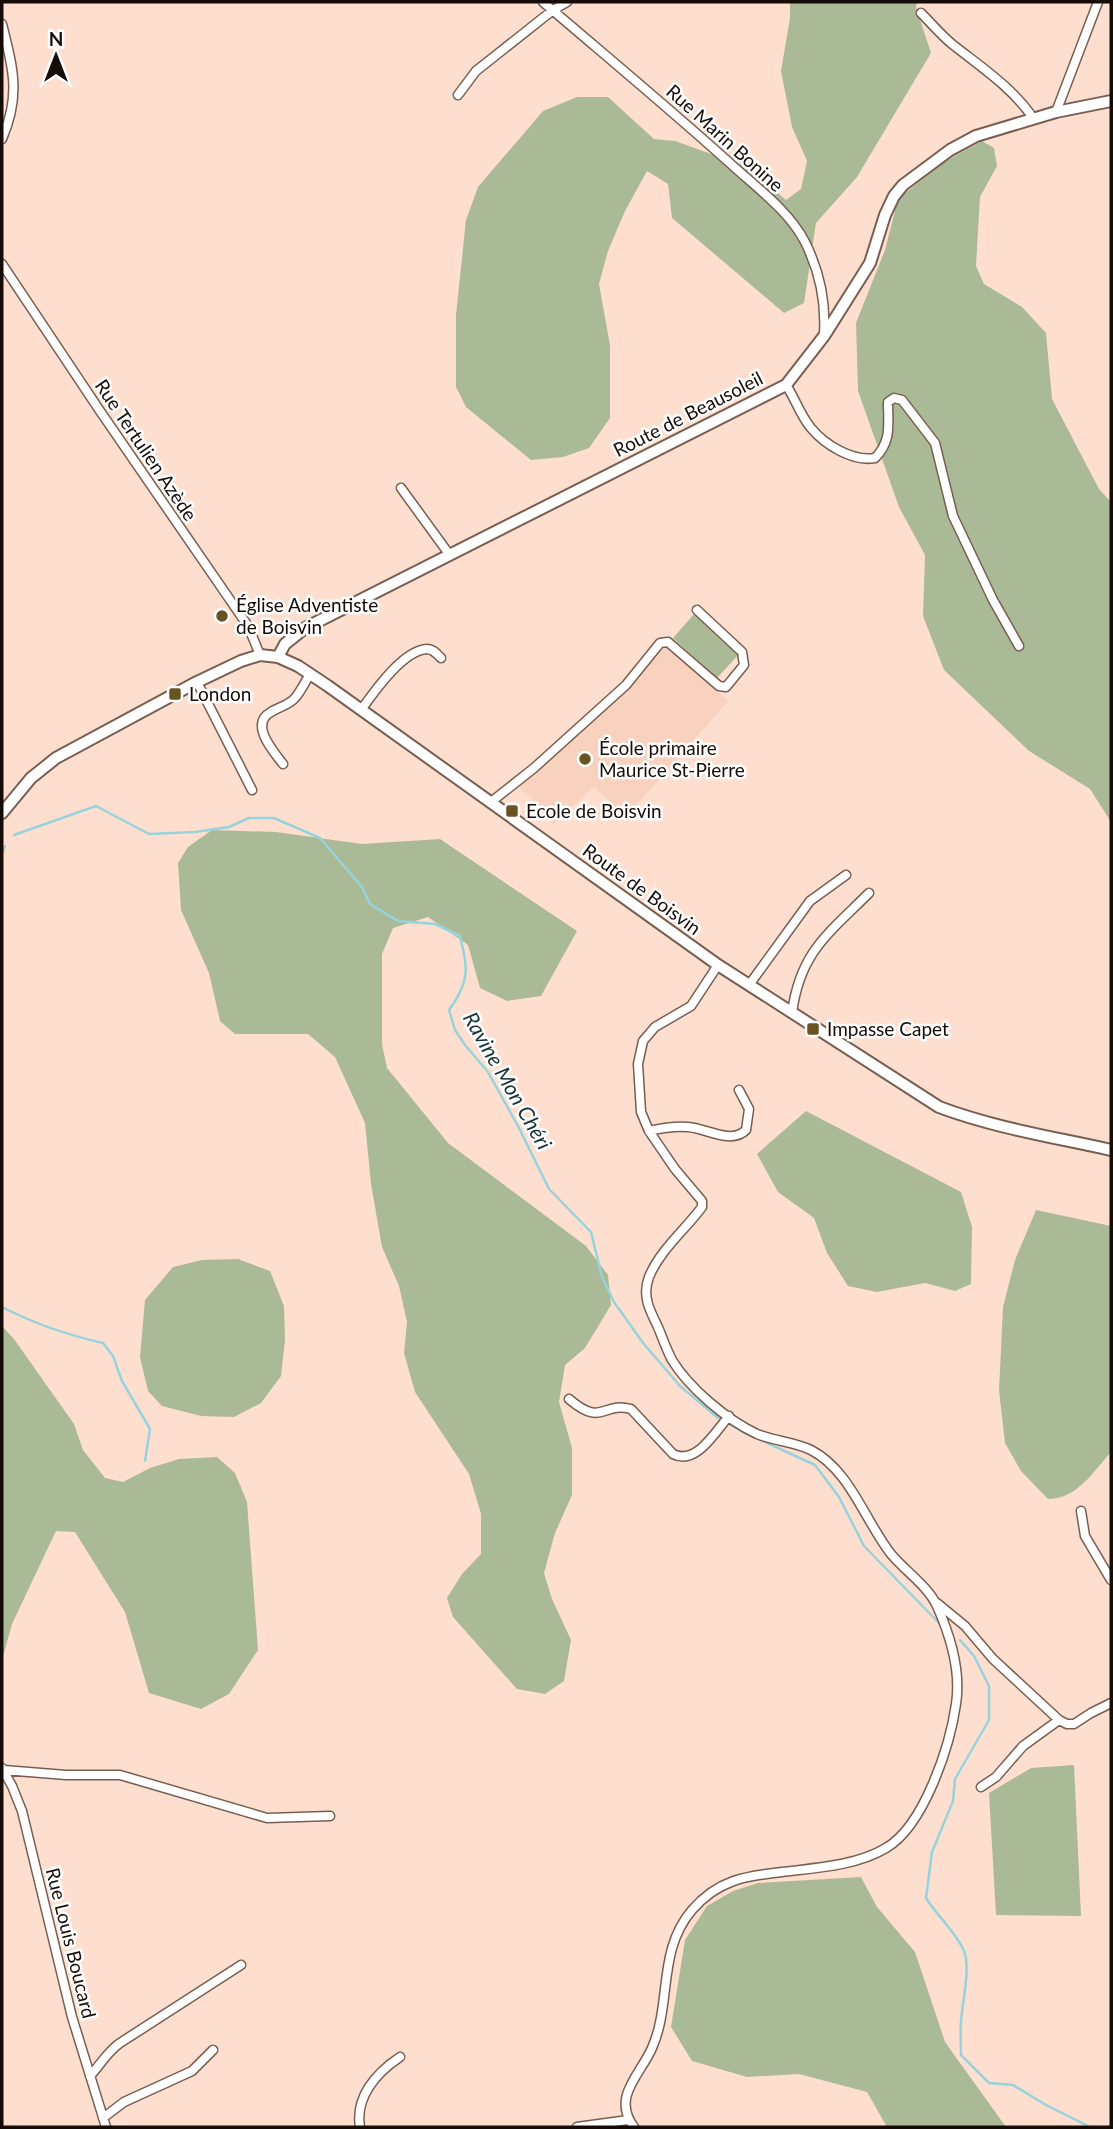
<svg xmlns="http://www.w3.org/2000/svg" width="1113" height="2129" viewBox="0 0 1113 2129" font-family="Lato,sans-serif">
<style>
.built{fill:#f8d2be}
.green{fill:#abba96}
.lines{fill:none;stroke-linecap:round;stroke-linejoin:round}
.stream{stroke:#97d3dc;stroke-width:2.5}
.street-casing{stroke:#785e50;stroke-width:11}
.secondary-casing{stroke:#785e50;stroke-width:14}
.street{stroke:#fff;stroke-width:8}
.secondary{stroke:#fff;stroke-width:10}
.poi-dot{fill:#695322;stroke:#fff;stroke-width:2.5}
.labels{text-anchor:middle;stroke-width:5;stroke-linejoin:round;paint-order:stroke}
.street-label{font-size:19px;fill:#160c07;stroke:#fff}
.poi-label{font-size:19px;fill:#160c07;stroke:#fff;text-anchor:start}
.water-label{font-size:21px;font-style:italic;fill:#133236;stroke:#fff}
</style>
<rect width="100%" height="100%" fill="#fedfcf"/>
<path class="built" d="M666 645 728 701 626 817 594 787 553 824 536 809 538 804 517 786 629 685Z"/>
<path class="green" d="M790 2H917L916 7 931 53 857 177 816 223 804 303 784 313 672 218 668 184 647 171 625 211 608 251 599 284 610 345V418L589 448 563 457 531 460 466 407 456 387V315L466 220 478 187 543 111 577 97H608L654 139 675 141 750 168 786 200 801 189 807 161 792 127 781 71 790 18Z
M982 141 994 148 997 166 980 197 976 266 984 284 1022 307 1046 333 1052 399 1099 489 1111 502V822L1090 789 1029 751 944 670 923 616 925 555 899 507 858 391 856 323 885 250 898 199 942 163Z
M695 613 740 653 717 678 673 638Z
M212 830 276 832 362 844 440 839 577 931 541 996 507 1001 480 988 468 945 428 917 393 928 382 954V1044L387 1068 448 1143 586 1246 608 1275 611 1305 585 1348 565 1365 559 1402 572 1448V1495L555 1533 544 1573 552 1599 571 1640 564 1681 545 1694 517 1689 453 1617 447 1598 462 1574 481 1554V1514L469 1474 415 1392 404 1353 407 1322 399 1286 382 1247 371 1184 365 1123 335 1057 308 1034H235L220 1021 209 973 181 910 178 863 188 847Z
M806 1111 961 1192 972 1227 971 1284 955 1291 925 1283 877 1292 848 1286 827 1253 814 1218 778 1192 757 1154Z
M1036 1210 1111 1226V1452C1093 1472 1077 1499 1048 1499L1021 1471 1005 1443 999 1390 1003 1307 1015 1260Z
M238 1259 270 1271 284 1306 285 1340 281 1376 261 1403 234 1417 201 1416 162 1406 148 1391 140 1357 145 1300 173 1267 202 1260Z
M2 1326 14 1339 74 1424 83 1450 105 1478 123 1482 150 1468 179 1459 217 1457 235 1473 247 1502 258 1650 229 1694 201 1709 149 1693 125 1612 75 1532 56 1531 12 1624 2 1660Z
M1074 1765 1081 1916 996 1915 989 1793 1031 1768Z
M861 1877 877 1907 915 1952 945 2042 1006 2127H887L867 2092 799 2074 747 2077 692 2061 671 2027 685 1940 707 1906 733 1891 758 1883Z"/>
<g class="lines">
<path class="stream" d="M14 835 96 806 149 834 195 832 229 827 249 818H274L320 838 362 887 370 904 398 921 435 924 460 936C468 969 470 981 449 1010L455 1030 465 1045 488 1072 519 1128 549 1189 591 1232 602 1277 614 1302 643 1343 680 1386 718 1418 743 1432 815 1465 839 1497 864 1546 939 1623
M2 853 5 846
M2 1307C35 1324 67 1335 103 1343L113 1356 122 1381 150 1429 145 1461
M960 1640 974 1656 989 1686V1720L955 1779 953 1801 932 1852 926 1898C937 1916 956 1932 964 1951 971 1969 962 2003 961 2022 960 2033 961 2044 961 2055L989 2083 1013 2085 1046 2105 1090 2127"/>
<g class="street-casing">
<path id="street" d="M543 2C606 56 670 109 732 165 757 188 789 211 805 242 820 272 826 302 824 334
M921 13C931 23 941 35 952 44 981 67 1013 88 1033 118
M2 24C13 68 21 95 2 139
M458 95 476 71 553 10 567 2
M1056 112 1098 2
M2 264 100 411 248 626 260 655
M786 385C795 398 800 415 811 428 825 445 853 462 875 458 892 441 888 424 888 402L894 398 902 400 935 443 953 516 993 600 1019 646
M401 488 449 554
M197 682 252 790
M361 710C374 692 403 650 427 649 433 649 437 654 441 658
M283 764C273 751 249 724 271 712 279 707 289 705 295 698 301 691 305 682 310 674
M491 802 534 768 626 685 660 643 668 642 719 686 726 687 744 665 742 652 697 610
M749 985 810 901 846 875
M792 1013C800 952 829 933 869 893
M649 1131C662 1128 674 1126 688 1127 706 1128 731 1145 746 1130L749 1109 739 1090
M569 1399C603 1428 602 1401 631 1409L673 1454C696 1466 716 1431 729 1416
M1081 1511 1085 1536 1111 1580
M937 1603 965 1626 993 1659 1059 1720 1067 1724H1074L1091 1713 1111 1703
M2 1768 12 1786 22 1811 72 2017 106 2127
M4 1770 66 1775H120L267 1818 330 1816
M981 1787 996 1777 1023 1746 1059 1720
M90 2076C101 2064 107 2052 120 2043L241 1965
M103 2118 124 2102 192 2071 213 2050
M360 2127C355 2097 376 2073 400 2057
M577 2127 628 2120
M634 2127C611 2097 641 2074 652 2048 672 2003 657 1951 692 1910 718 1880 745 1876 782 1872 815 1868 856 1866 886 1848 924 1826 950 1746 956 1704 961 1672 950 1635 937 1606 928 1586 905 1571 891 1554 865 1521 850 1470 811 1450 795 1442 774 1441 757 1434 727 1420 689 1388 672 1360 666 1349 662 1336 657 1325 649 1309 642 1295 649 1277 660 1250 685 1230 702 1207V1201L675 1169 649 1131 641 1112 638 1064 643 1041 655 1027 691 1006 718 965"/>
</g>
<g class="secondary-casing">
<path id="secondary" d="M278 657 285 644 305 628 786 385 824 336 870 263 885 215 894 196 903 185 950 150 976 136 1056 112 1111 101
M2 813 31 778 56 758 197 682 241 661 260 655 278 657 298 666 328 686 718 965 939 1107C995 1128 1053 1137 1111 1150"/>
</g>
<use href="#street" class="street"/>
<use href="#secondary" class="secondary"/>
</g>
<g class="poi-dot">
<circle cx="222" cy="616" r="7"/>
<rect x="168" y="687" width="14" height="14" rx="3.5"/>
<circle cx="585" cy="759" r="7"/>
<rect x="505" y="804" width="14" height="14" rx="3.5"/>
<rect x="806" y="1022" width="14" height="14" rx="3.5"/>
</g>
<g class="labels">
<g class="street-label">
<text transform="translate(725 138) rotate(42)" y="7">Rue Marin Bonine</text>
<text transform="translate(688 414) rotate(-27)" y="7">Route de Beausoleil</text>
<text transform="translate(146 450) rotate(56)" y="7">Rue Tertulien Azède</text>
<text transform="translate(642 889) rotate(36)" y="7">Route de Boisvin</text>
<text transform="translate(71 1943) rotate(76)" y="7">Rue Louis Boucard</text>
</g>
<g class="poi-label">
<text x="236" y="612">Église Adventiste<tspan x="236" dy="22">de Boisvin</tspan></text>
<text x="189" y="701">London</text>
<text x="599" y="755">École primaire<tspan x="599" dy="22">Maurice St-Pierre</tspan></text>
<text x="526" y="818">Ecole de Boisvin</text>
<text x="827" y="1036">Impasse Capet</text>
</g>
<g class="water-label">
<text transform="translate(507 1081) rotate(60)" y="7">Ravine Mon Chéri</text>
</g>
</g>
<rect width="1113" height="2129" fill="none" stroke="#160c07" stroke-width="7"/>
<g transform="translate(56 56)" stroke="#ffffff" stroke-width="5" paint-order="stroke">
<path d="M0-5L12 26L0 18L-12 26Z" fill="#160c07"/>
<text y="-10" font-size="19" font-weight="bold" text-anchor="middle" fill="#160c07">N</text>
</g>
</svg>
